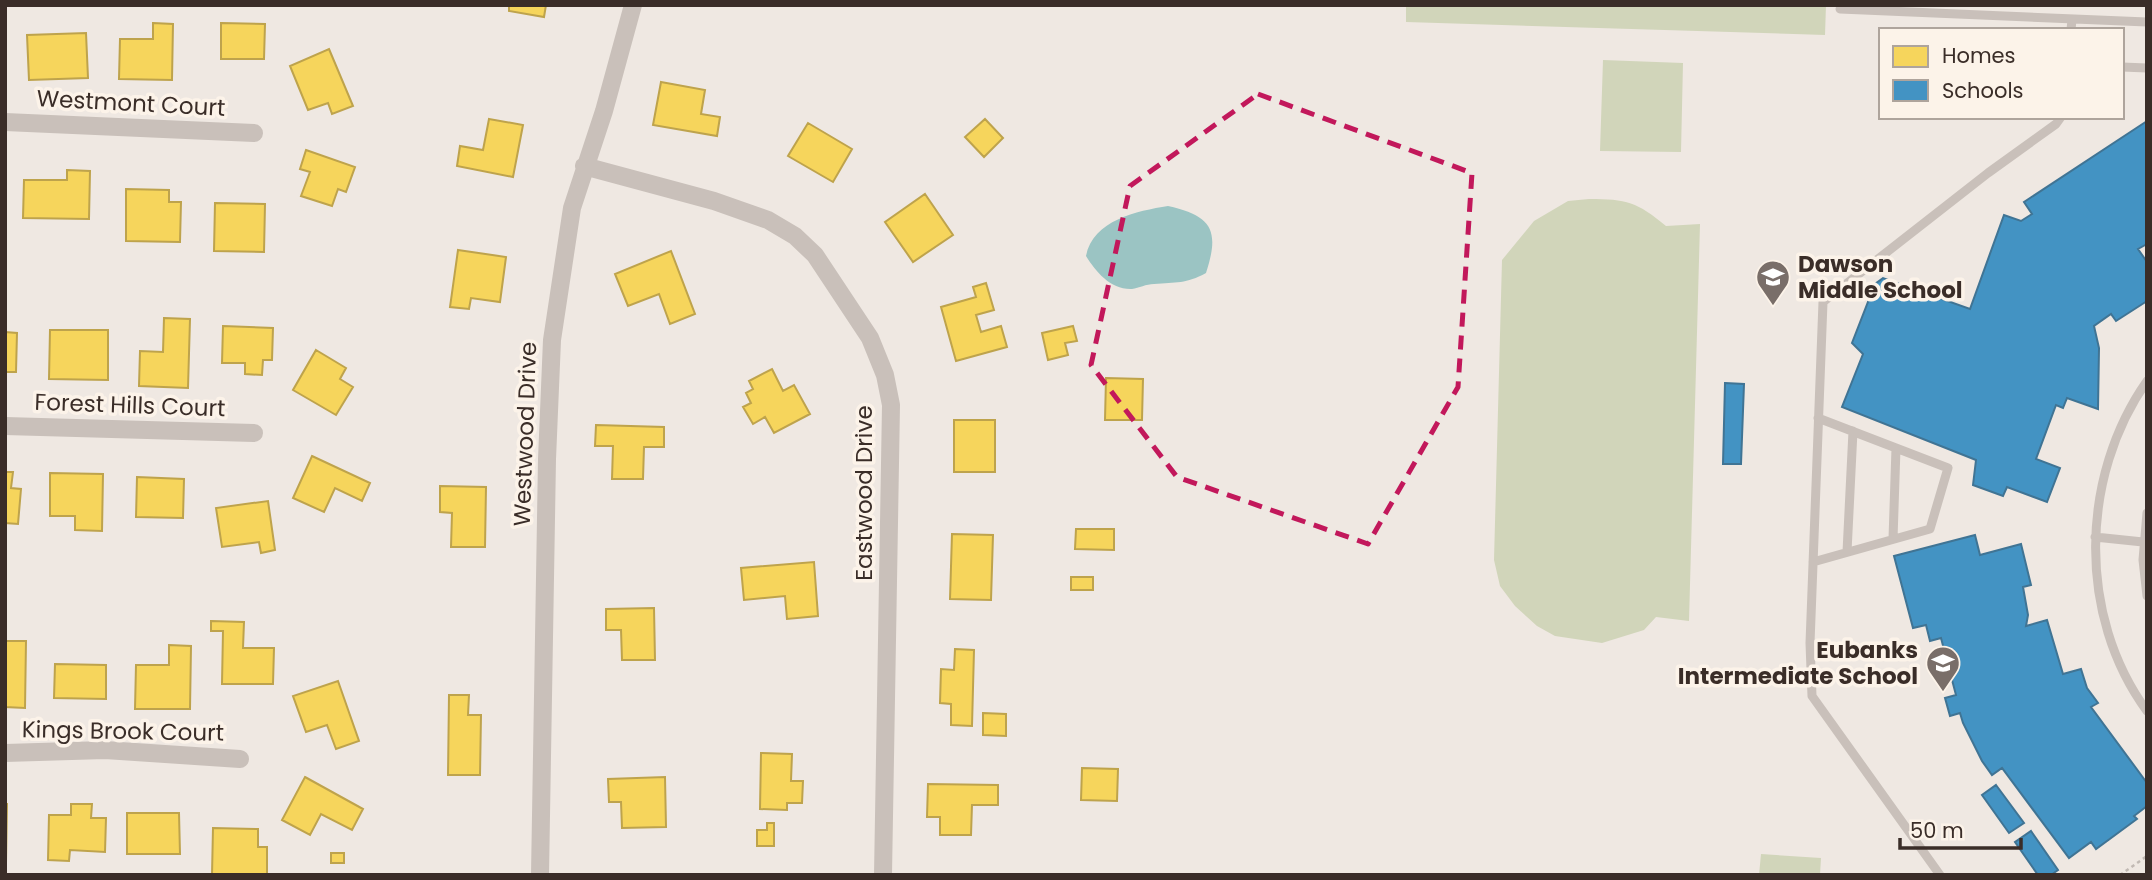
<svg xmlns="http://www.w3.org/2000/svg" width="2152" height="880" viewBox="0 0 2152 880" font-family="Poppins,sans-serif">
<style>
.green{fill:#d1d5ba}
.water{fill:#9bc4c3}
.homes{fill:#f6d55c;stroke:#bea34c;stroke-width:2}
.schools{fill:#4393c3;stroke:#407494;stroke-width:2}
.lines{fill:none;stroke-linecap:round;stroke-linejoin:round}
.path{stroke:#c1b9b3;stroke-width:2.5;stroke-dasharray:3.5 3.5;stroke-linecap:butt}
.lane{stroke:#c9c0ba;stroke-width:9}
.street{stroke:#c9c0ba;stroke-width:18}
.marked{fill:none;stroke:#c2185b;stroke-width:5;stroke-dasharray:14 9;stroke-linejoin:round}
.labels{text-anchor:middle;stroke-width:7;stroke-linejoin:round;paint-order:stroke}
.street-label{font-size:23px;fill:#3a2d28;stroke:#fcf3e9}
.poi-label{font-size:23px;font-weight:bold;fill:#3a2d28;stroke:#fcf3e9;text-anchor:start}
</style>
<rect width="100%" height="100%" fill="#efe8e2"/>
<path class="green" d="M1406 5H1826L1825 35 1406 22Z
M1603 60 1683 63 1681 152 1600 151Z
M1589 199C1627 199 1637 202 1666 226L1700 224 1689 621 1656 617 1644 630 1602 643 1555 636 1537 626 1515 606 1500 586 1494 560 1502 260 1534 221 1568 201Z
M1761 854 1821 858 1820 875H1759Z"/>
<path class="water" d="M1168 206C1212 216 1220 230 1206 273 1186 284 1176 282 1154 284 1146 284 1139 288 1132 289 1111 290 1096 272 1086 256 1093 220 1137 211 1168 206Z"/>
<path class="homes" d="M509 5H546L544 17 509 11Z
M153 23 173 24 172 80 119 79 120 39H153Z
M221 23 265 24 264 59H221Z
M86 33 88 78 29 80 27 35Z
M329 49 353 106 332 114 328 103 308 110 290 66Z
M661 82 705 90 701 114 720 117 717 136 653 125Z
M489 119 523 125 513 177 457 166 460 146 483 150Z
M985 119 1003 138 984 157 965 137Z
M808 123 852 149 833 182 788 156Z
M306 150 355 167 346 192 338 189 332 206 301 196 310 172 300 169Z
M67 170 90 171 89 219 23 218 24 180H67Z
M126 189 169 190V202H181L180 242 126 241Z
M925 194 953 235 913 262 885 222Z
M215 203 265 204 264 252 214 251Z
M458 250 506 257 500 302 471 298 469 309 450 307Z
M671 251 695 314 670 324 659 294 628 306 615 274Z
M986 283 994 310 976 315 981 332 1001 326 1007 347 956 361 941 307 976 297 973 287Z
M164 318 190 319 188 388 139 386 140 351 163 352Z
M223 326 273 328 272 360H263L262 375 245 374V363H222Z
M1073 326 1077 341 1065 343 1068 355 1048 360 1042 333Z
M50 330H108V380L49 379Z
M5 332 17 333 16 372H5Z
M316 350 346 368 340 379 353 387 336 415 293 390Z
M772 369 783 391 794 385 810 414 774 433 765 417 753 424 743 407 751 403 746 393 753 389 749 381Z
M1106 378 1143 379 1142 420H1105Z
M954 420H995V472H954Z
M596 425 664 427V447H644L643 479H612L613 446H595Z
M312 456 370 483 362 501 335 488 324 512 293 498Z
M5 472H13L11 488 21 489 18 524 5 523Z
M50 473 103 474 102 531 75 530V516H50Z
M137 477 184 479 183 518 136 517Z
M440 486 486 487 485 547H451L452 513 440 512Z
M268 501 275 550 261 553 259 542 222 547 216 508Z
M1076 529H1114V550L1075 549Z
M952 534 993 535 991 600 950 599Z
M814 562 818 616 787 619 785 596 744 600 741 568Z
M1071 577H1093V590H1071Z
M654 608 655 660H622L621 630H606V609Z
M211 621 244 622 243 648H274L273 684H222L223 631H211Z
M5 641H26L25 708 5 707Z
M169 645 191 646 190 709H135L136 665H169Z
M955 649 974 650 972 726 951 725V704L940 703 941 669 954 670Z
M55 664 106 665V699L54 698Z
M338 681 359 741 336 749 327 725 306 732 293 696Z
M449 695H469L468 715H481L480 775H448Z
M983 713 1006 714V736L983 735Z
M761 753 792 754 791 781H803L802 803H787V810L760 809Z
M1082 768 1118 769 1117 801 1081 800Z
M305 777 363 809 352 830 321 814 310 835 282 820Z
M665 777 666 827 622 828 621 802H609L608 779Z
M928 784 998 785V805H972L971 835H940V817H927Z
M5 804H7L6 863H5Z
M71 804H92L91 818H106L105 852 70 850 69 861 48 860 49 815H71Z
M127 813H179L180 854H127Z
M767 823H774V846H757V830H767Z
M213 828 258 829V847H267V875H212Z
M331 853H344V863H331Z"/>
<path class="schools" d="M2147 121V244L2138 249 2147 262V301L2116 321 2111 314 2094 326 2099 348 2098 409 2067 398 2063 408 2056 405 2036 459 2060 468 2047 502 2007 487 2003 496 1973 485 1976 460 1842 407 1863 354 1852 343 1875 284 1883 278 1970 309 2004 215 2021 221 2032 214 2024 202Z
M1725 383 1744 384 1741 464H1723Z
M1975 535 1980 555 2021 544 2031 585 2023 587 2028 615 2026 626 2047 620 2063 674 2081 669 2087 688 2098 703 2091 707 2147 783V806L2134 816 2137 819 2096 849 2091 842 2069 858 2002 768 1992 775 1982 761 1963 723 1960 713 1950 716 1945 698 1956 695 1941 638 1930 641 1926 625 1913 628 1894 556Z
M1996 785 2024 823 2009 833 1982 795Z
M2031 831 2058 870 2051 875H2038L2015 842Z"/>
<g class="lines">
<path class="path" d="M2120 875 2147 856"/>
<path class="lane" d="M1840 9 2147 22
M2071 30 2072 19
M2122 67 2147 68
M2147 381C2080 476 2077 616 2147 711
M2147 513 2143 560 2147 596
M2095 537 2143 542
M1893 539 1896 448
M1847 552 1853 431
M1813 562 1930 529 1948 468 1818 418
M1940 875 1812 696 1810 643 1823 302 1988 173 2056 124 2061 117"/>
<path class="street" d="M5 122 254 133
M584 166 714 201 768 220 795 236 815 255 870 338 885 375 891 405 883 875
M5 426 254 433
M5 753 105 750 240 759
M540 875 547 459 552 340 572 208 604 111 633 5"/>
</g>
<path class="marked" d="M1258 94 1472 173 1458 387 1368 544 1177 477 1091 365 1130 186Z"/>
<defs>
<g id="school-pin" transform="scale(1.75)"><path d="M0 17L-7.5 6A9.5 9.5 0 1 1 7.5 6Z" fill="#796e69" stroke="#fcf3e9"/><path d="M0-5L7-2L0 1L-7-2ZM-4 1L0 2.5L4 1V4Q0 6-4 4Z" fill="#fff"/></g>
</defs>
<g fill-rule="evenodd">
<use href="#school-pin" x="1773" y="277"/>
<use href="#school-pin" x="1943" y="663"/>
</g>
<g class="labels">
<g class="street-label">
<text transform="translate(131 103) rotate(3)" y="8">Westmont Court</text>
<text transform="translate(130 405) rotate(2)" y="8">Forest Hills Court</text>
<text transform="translate(525 434) rotate(-88)" y="8">Westwood Drive</text>
<text transform="translate(864 493) rotate(-90)" y="8">Eastwood Drive</text>
<text transform="translate(123 731) rotate(1)" y="8">Kings Brook Court</text>
</g>
<g class="poi-label">
<text x="1798" y="272">Dawson<tspan x="1798" dy="26">Middle School</tspan></text>
<text x="1918" y="658" text-anchor="end">Eubanks<tspan x="1918" dy="26">Intermediate School</tspan></text>
</g>
</g>
<rect width="2152" height="880" fill="none" stroke="#3a2d28" stroke-width="14"/>
<rect x="1879" y="28" width="245" height="91" fill="#fcf3e9" stroke="#aea49c" stroke-width="2"/>
<rect x="1893" y="46" width="35" height="21" fill="#f6d55c" stroke="#aea49c" stroke-width="2"/>
<text x="1942" y="63" font-size="21" fill="#3a2d28">Homes</text>
<rect x="1893" y="80" width="35" height="21" fill="#4393c3" stroke="#aea49c" stroke-width="2"/>
<text x="1942" y="98" font-size="21" fill="#3a2d28">Schools</text>
<path d="M1900 838v10h121v-10" fill="none" stroke="#3a2d28" stroke-width="3.5"/>
<text x="1910" y="838" font-size="21" fill="#3a2d28" stroke="#fcf3e9" stroke-width="5" paint-order="stroke">50 m</text>
</svg>
